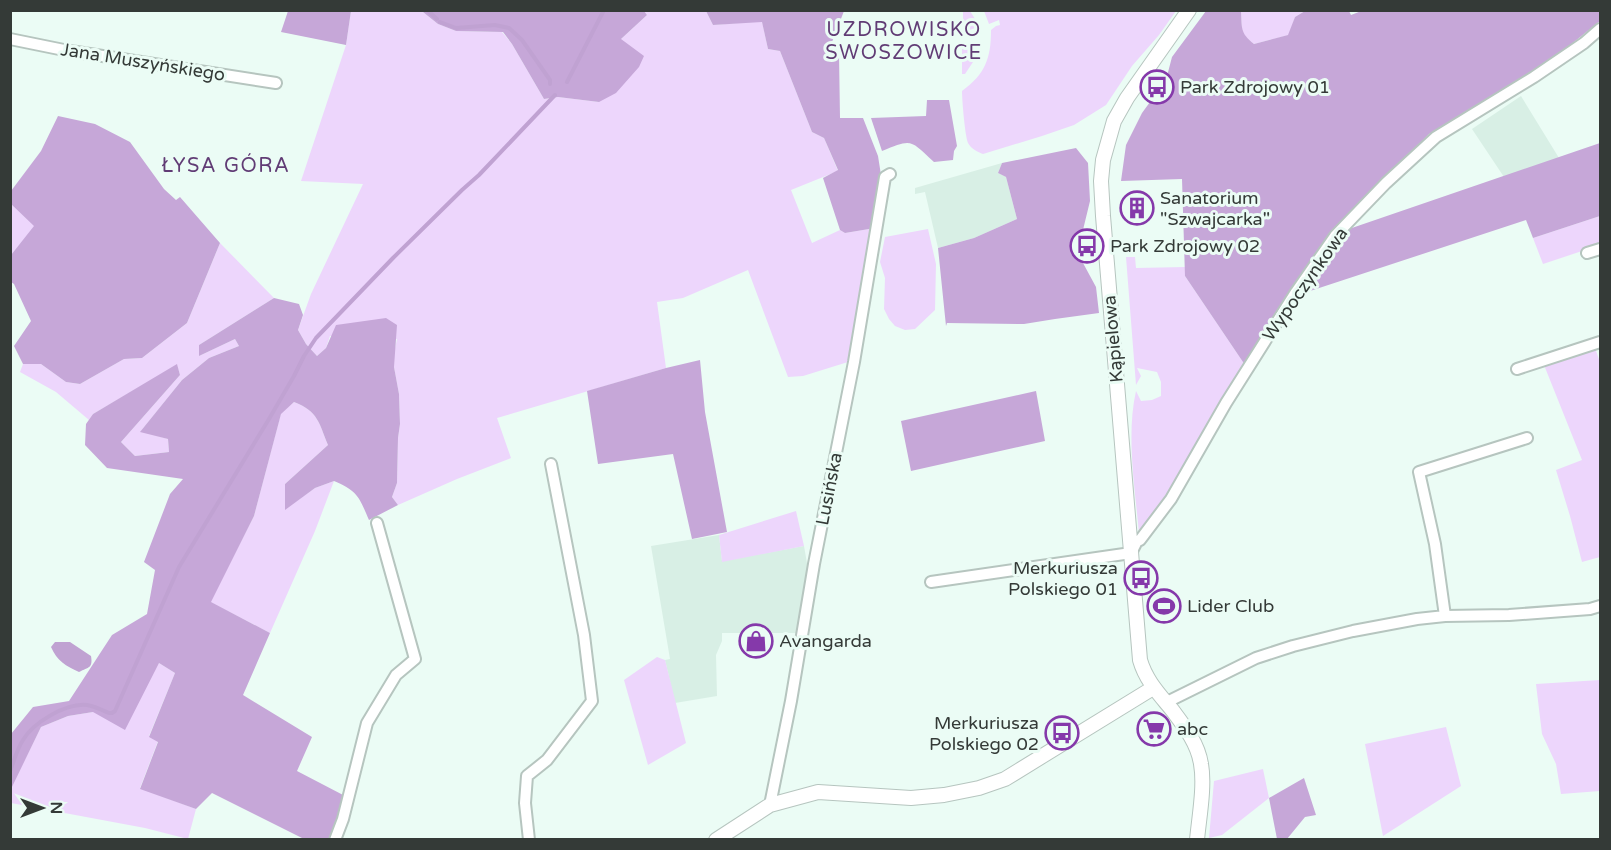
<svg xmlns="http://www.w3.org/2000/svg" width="1611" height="850" viewBox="0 0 1611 850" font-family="'Varela Round',sans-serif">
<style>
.built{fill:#d8efe5}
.green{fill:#edd6fc}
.forest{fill:#c6a7d8}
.water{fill:#c0a2d2}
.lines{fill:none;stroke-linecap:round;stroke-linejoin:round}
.stream{stroke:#c0a2d2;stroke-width:4}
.street-casing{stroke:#b6c5bf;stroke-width:14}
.secondary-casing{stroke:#b6c5bf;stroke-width:16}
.street{stroke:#fff;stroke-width:10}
.secondary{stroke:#fff;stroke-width:14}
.labels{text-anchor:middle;stroke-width:6;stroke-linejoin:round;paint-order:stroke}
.street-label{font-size:18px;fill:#343a37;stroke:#ebfcf5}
.poi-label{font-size:18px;fill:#343a37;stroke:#ebfcf5;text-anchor:start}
.neighbourhood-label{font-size:20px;letter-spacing:1.5px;fill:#613c75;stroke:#ebfcf5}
</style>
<rect width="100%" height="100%" fill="#ebfcf5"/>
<path class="built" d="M1521 96 1559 158 1504 177 1472 129Z
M1002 163 998 173 1006 177 1017 219 974 238 938 248 925 192 915 194V188Z
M719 535 722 561 804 546 808 569 799 633H722V641L716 655 717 696 675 703 665 660 670 659 651 546Z"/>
<path class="green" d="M408 10 423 12 438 24 456 31 502 32 512 44 544 99 558 97 599 102 621 39 647 15 644 11H706L713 25 762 21 768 49 780 51 812 132 824 138 838 171 791 190 812 243 840 230 845 233 875 228 848 362 803 376 788 377 748 270 683 298 657 302 666 368 497 418 511 458 457 479 398 505 392 497 397 483 398 438 400 424 399 394 394 367V353L397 339 330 336 326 348 317 356 306 344 298 330 311 294 363 184 301 181 346 45 351 11Z
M963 11H970L977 22 975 28 967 31 963 30Z
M984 11V10L1176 11 1159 35 1132 66 1106 105 1074 125 1042 136 983 154C978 152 971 149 968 143 965 136 962 100 962 91 985 74 991 59 991 30L996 26 1000 25 999 20 989 24Z
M1241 11H1305L1295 17 1289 35 1254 44C1239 33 1242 28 1241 11Z
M962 48 967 49 973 55 975 59 965 74H962Z
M11 204 35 226 11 255Z
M1600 216V245L1543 264 1533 238Z
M928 229 936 264 935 310 915 329 905 330 895 326 889 319 884 309 885 278 880 262 885 237Z
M220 243 274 298 199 345V356L235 339 239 346 209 358 182 380 141 431 168 439 169 452 135 456 121 442 180 375 177 365 93 414 89 420 56 392 20 372 23 364H41L66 382 80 384 124 359 142 358 187 323Z
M1126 257H1135L1136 268 1185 267V276L1245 365 1165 501 1145 531 1139 533C1135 488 1126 435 1136 391L1141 401 1152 400 1161 396V382L1157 372 1137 368 1141 376 1136 385Z
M1595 348 1600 362V557L1582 562 1570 516 1556 470 1582 460 1544 365Z
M294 402C318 411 319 423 328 445L285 484V509L315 488 334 481 315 531 270 633 210 602 254 516 281 413Z
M796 511 804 546 722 562 719 535Z
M657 657 665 660 686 743 648 765 624 680Z
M159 663 175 673 149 736 158 741 140 788 196 809 188 839 145 828 11 803 10 789 41 727 68 716 93 712Z
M1600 680V791L1561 794 1556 764 1542 734 1536 684Z
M1446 727 1461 786 1383 836 1365 744Z
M1263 769 1269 798 1222 835 1209 838 1214 781Z"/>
<path class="forest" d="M1364 10 1600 11V21L1543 67 1429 134 1331 235 1245 365 1185 276 1182 179 1121 181 1126 145 1142 113 1166 80 1172 57 1206 11H1241C1242 28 1240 33 1254 44L1288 35 1295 17 1305 11H1349L1351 15Z
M288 11H351L346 45 281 32Z
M408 11H644L647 15 621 39 644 56 639 67 616 93 599 102 558 97 544 99 512 44 503 32 456 31 438 24 423 12Z
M706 11H844L832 42 839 54 840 118H863L878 156 881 175 875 228 845 233 840 230 823 178 838 170 824 138 812 132 780 51 768 49 762 22 713 25Z
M927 100H949L957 146 954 151 953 160 934 162C910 140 913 138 882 151L871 118 926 116Z
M58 116 95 124 130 142 164 189 176 200 180 197 220 243 187 323 142 358 124 359 80 384 66 382 41 364H23L14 346 31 321 14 284 11 282V255L34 226 11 204V191L41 151Z
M1600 143V216L1533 238 1526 220 1307 292 1304 288 1336 240 1346 230Z
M1076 148 1088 163 1090 201 1082 234 1083 263 1096 287 1099 313 1055 319 1024 324 947 323 946 326 938 248 974 238 1017 219 1006 177 998 173 1002 163Z
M274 298 299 304 303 315 298 330 306 344 317 356 326 348 336 325 386 318 397 325 394 367 399 394 400 424 398 438 397 483 392 497 398 505 369 520C359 497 358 491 334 481L315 488 285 510V484L328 445C319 423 318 411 294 402L281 414 254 516 211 602 270 633 243 695 312 737 297 771 345 796 329 839H304L212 793 196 809 140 789 158 742 149 737 175 673 159 663 125 730 93 712 68 716 41 727 11 789V734L33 707 69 701 112 635 147 614 155 570 144 562 170 494 183 479 107 468 85 445 86 424 93 414 177 364 180 375 121 442 135 456 169 452 168 439 140 432 182 380 209 358 239 346 235 339 199 356V345Z
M700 360 705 412 727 532 692 539 673 454 598 464 587 391 666 368Z
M1036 391 1045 441 911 471 901 421Z
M1304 778 1316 815 1305 817 1287 839H1277L1269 798Z"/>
<path class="water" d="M55 642H70L91 656C93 668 89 667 79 672 66 666 57 661 51 647Z"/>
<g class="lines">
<path class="stream" d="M427 10 437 19
M440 22 456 28 495 25 509 28 522 40 550 80V84
M567 82 604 10
M10 771C14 761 17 749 23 740 33 723 65 703 87 705 94 706 102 710 109 713H112L115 711 179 567 269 419 294 376 304 356 316 338 393 258 462 190 479 175 555 95"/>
<g class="street-casing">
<path id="street" d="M10 39 64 50 276 83
M1587 253 1600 249
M1517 369 1600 342
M931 582 1131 553 1137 541 1140 540 1171 499 1226 403 1296 292 1335 236 1386 183 1436 137 1534 77 1584 43 1600 29
M1445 616 1435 544 1419 472 1527 438
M1165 703 1256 658 1293 646 1353 631 1417 619 1445 616 1509 615 1590 609 1600 606
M770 805 791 701 814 564 854 362 885 177 890 174
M335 840 343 819 367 723 396 675 415 659 377 523
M529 840 525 803 527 776 547 760 592 701 584 635 551 464"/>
</g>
<g class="secondary-casing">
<path id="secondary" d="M1189 10 1127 98 1114 121 1103 160 1101 181 1103 216 1140 660C1146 681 1160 695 1173 711 1185 727 1198 744 1201 764 1205 786 1199 818 1197 840
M716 840 770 805 818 792 911 798 944 795 979 788 1005 779 1153 688"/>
</g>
<use href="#street" class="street"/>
<use href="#secondary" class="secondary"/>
</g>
<defs>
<g id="bus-ring" transform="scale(1.725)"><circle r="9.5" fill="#ebfcf5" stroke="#8539aa" stroke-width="1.5"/><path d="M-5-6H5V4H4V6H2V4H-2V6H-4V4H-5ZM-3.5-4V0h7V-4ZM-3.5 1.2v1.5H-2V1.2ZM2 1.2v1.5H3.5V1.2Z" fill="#8539aa"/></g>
<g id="building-ring" transform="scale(1.725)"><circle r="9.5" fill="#ebfcf5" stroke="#8539aa" stroke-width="1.5"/><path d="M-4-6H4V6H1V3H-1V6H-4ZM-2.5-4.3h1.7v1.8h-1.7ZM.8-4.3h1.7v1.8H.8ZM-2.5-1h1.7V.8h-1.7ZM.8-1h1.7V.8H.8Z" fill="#8539aa"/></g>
<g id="stadium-ring" transform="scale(1.725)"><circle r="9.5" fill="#ebfcf5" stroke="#8539aa" stroke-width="1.5"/><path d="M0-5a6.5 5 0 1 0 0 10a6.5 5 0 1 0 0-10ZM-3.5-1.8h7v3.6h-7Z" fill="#8539aa"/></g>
<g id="shop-ring" transform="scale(1.725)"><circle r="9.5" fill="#ebfcf5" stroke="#8539aa" stroke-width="1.5"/><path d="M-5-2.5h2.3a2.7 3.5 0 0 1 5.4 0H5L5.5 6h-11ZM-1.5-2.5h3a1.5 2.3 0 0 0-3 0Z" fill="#8539aa"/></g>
<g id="supermarket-ring" transform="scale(1.725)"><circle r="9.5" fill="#ebfcf5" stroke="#8539aa" stroke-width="1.5"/><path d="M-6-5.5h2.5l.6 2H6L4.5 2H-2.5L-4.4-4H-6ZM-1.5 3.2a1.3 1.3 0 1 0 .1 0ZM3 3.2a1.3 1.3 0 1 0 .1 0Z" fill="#8539aa"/></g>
</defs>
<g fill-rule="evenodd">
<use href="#bus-ring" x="1157" y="87"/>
<use href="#building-ring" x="1137" y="208"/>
<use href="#bus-ring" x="1087" y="246"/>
<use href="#bus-ring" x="1141" y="578"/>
<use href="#stadium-ring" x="1164" y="606"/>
<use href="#shop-ring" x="756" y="641"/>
<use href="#supermarket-ring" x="1154" y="729"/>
<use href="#bus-ring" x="1062" y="733"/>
</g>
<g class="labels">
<g class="street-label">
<text transform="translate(143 62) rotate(9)" y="6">Jana Muszyńskiego</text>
<text transform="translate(1305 284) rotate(-55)" y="6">Wypoczynkowa</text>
<text transform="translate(1113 339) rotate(-95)" y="6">Kąpielowa</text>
<text transform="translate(829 489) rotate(-79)" y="6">Lusińska</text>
</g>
<g class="poi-label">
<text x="1180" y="93">Park Zdrojowy 01</text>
<text x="1160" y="204">Sanatorium<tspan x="1160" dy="21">"Szwajcarka"</tspan></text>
<text x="1110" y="252">Park Zdrojowy 02</text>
<text x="1118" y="574" text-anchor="end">Merkuriusza<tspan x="1118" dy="21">Polskiego 01</tspan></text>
<text x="1187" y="612">Lider Club</text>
<text x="779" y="647">Avangarda</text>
<text x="1039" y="729" text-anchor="end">Merkuriusza<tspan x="1039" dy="21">Polskiego 02</tspan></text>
<text x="1177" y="735">abc</text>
</g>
<g class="neighbourhood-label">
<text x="904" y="36">UZDROWISKO<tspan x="904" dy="23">SWOSZOWICE</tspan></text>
<text x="226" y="172">ŁYSA GÓRA</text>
</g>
</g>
<rect width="1611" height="850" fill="none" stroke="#343a37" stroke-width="24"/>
<g transform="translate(42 808) rotate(90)" stroke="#ebfcf5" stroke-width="4.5" paint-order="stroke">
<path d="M0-4.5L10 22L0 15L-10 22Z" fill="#343a37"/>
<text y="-9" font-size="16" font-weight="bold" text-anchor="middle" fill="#343a37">N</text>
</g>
</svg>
